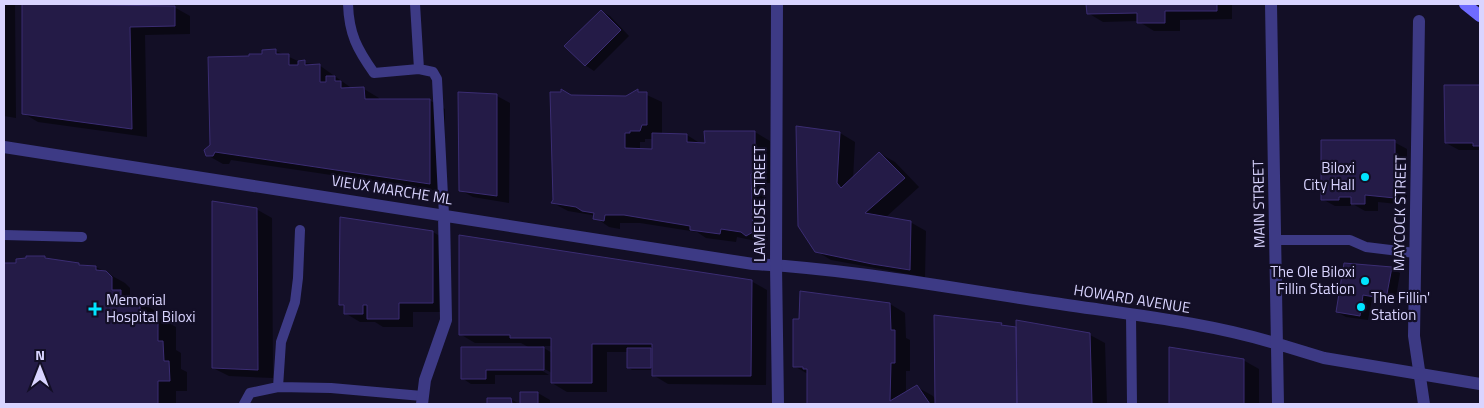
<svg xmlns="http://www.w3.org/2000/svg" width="1484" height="408" viewBox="0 0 1484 408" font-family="'Titillium Web',sans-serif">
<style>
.shadow{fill:#0007;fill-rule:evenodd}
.building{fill:#241b47;stroke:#3b2d73}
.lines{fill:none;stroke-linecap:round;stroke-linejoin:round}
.service{stroke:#3d3a85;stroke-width:10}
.minor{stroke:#3d3a85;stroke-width:12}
.tertiary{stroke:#3d3a85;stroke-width:12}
.secondary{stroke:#6f6bff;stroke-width:12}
.poi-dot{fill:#00e5ff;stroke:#130f26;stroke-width:2}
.labels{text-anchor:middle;stroke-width:4.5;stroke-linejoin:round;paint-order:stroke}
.poi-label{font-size:15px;fill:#d9d4ff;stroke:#130f26;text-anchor:end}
.street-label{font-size:15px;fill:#d9d4ff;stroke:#130f26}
</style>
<rect width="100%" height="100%" fill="#130f26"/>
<path class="shadow" d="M4 4H15L16 118 4 116Z
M23 4H144V8L174 7 190 16V34L145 35 147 137 38 122 23 113Z
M1088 4H1232V19L1180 20V31H1154L1138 21 1103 22 1088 13Z
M601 11 610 16 629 36 594 71 585 65Z
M263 51H276L300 62 319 65 350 87 364 89 379 98V100H429L445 109V192L231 160 229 164H223L207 155 250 57 263 55Z
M1446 86H1480V150H1459L1446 143Z
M638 91 662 102V135H687L701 144 755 132 770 141V183H766V234L768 240 765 243 737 237 736 242 706 238 697 232 640 223H620V229L609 227 592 215 568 211 553 203 571 96 627 97ZM645 139H653V150H640V142H645Z
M497 96 510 103 509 203 473 197 460 190Z
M840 133 855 142 853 179 879 153 895 162 919 187 885 218 910 222 926 231 925 277 831 260 816 251Z
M1394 142 1407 149V205L1378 202V211H1365L1351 203V206H1335L1322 199Z
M256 209 272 218 273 378 229 376 213 368Z
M433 232 448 241V312H413V327H383L375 322H360L345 313V307L341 305Z
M27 257H45L51 260 96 267 125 283 130 288V296L157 312V317L176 327V350L181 353V369L187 372V391H176V404H4V265H18L28 260Z
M1391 268 1400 273 1395 303 1372 299 1368 320 1346 317 1337 312Z
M751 281 767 290 766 385 668 384 653 375V370H632L628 367V352H607V392H567L552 383V373L539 366 538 368 549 375H495V384H471L462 378 530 348 521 343H475L460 334ZM541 346H552V353Z
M890 304 905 313 906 338 910 340V371H906V394L917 387 933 396 936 401 1001 325 1017 329 1090 335 1105 343 1107 404H809L808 374 794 366Z
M1170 348 1243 360 1259 369V404H1170Z
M522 393H538L550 400V404H522Z
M489 399H511L519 404H488Z"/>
<path class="building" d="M22 4 175 6V26L130 27 132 129 22 114Z
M1086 4H1217V11H1165V23H1137V13L1087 14Z
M601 10 621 30 585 66 564 46Z
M276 49V54H289V65H298V61L305 60V65L320 64V82H326V76H335V81H341V88L364 87 365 99H430V184L215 152 213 156H206L204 150 210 145 208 57 249 56V54H262V50Z
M1444 85H1480V146H1473V143H1445Z
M561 89 571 95 626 96 638 89V92H647V125H642L640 131H630V133H625V148L652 149V133L687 134V142L705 143 704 131H755V174H751L753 232 746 236 741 232 721 229 720 234 690 230V226L624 215H605L604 221 593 219 594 213 582 211 576 207 551 203 553 200 550 92H561Z
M458 92 497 94V196L459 191Z
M796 126 840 132 837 183 841 188 879 152 905 178 865 213 911 221 910 270 872 264 815 252 798 226Z
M1321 140H1395V198L1365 195V204H1351V197H1339V200H1321Z
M212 201 257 208 258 370 212 368Z
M340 217 433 231V303H399V319H367V305H363V314H344V305H339Z
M459 235 752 280 751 376H652V344H592V383H551V338H510V335H459Z
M26 256H45V258L79 263V265L96 266V270L106 271 112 277V290H121V301H140V316H158V341H163L164 361H169L170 381H158V404H4V263H16V259L26 258Z
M1344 263 1392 267 1386 299 1363 295 1360 316 1336 312Z
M800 291 890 303 891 330H895V363H891L890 401 917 385 930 404H807V369H803V367H793V319H799Z
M934 315 1002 323 1001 325 1016 327 1017 404H935Z
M1016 320 1090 333 1092 404H1017Z
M461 347H544V370H486V379H461Z
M1169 347 1244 359V404H1169Z
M627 348H651V368H627Z
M520 392H538V404H520Z
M487 398H511L512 404H487Z"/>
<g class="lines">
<path class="service" d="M348 4C349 34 357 49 374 73L419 69 433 72 437 79 444 215
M415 4 419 69
M4 235 82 237
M1276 240H1350L1366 247 1415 253
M1131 315 1132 404
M278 387 331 388 422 396
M244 404 250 393 278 387 281 342 295 302 298 278 300 230"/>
<path class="minor" d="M1419 21 1414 336 1424 404
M4 147 753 264C852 269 949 288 1047 302 1124 314 1203 321 1278 344
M422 404 425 380 446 320 444 215"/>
<path class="tertiary" d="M777 4 776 265 778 404
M1271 4 1278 404
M1278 344 1324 358 1480 384"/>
<path class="secondary" d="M1465 4 1480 16"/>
</g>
<g class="poi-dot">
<circle cx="1365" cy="177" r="5"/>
<circle cx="1365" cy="281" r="5"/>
<circle cx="1361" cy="307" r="5"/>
<path d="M92.5 301.5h5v5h5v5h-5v5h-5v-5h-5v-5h5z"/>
</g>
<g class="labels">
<g class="poi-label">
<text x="1355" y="173">Biloxi<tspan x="1355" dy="17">City Hall</tspan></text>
<text x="1355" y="277">The Ole Biloxi<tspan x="1355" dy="17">Fillin Station</tspan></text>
<text x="1371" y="303" text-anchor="start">The Fillin'<tspan x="1371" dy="17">Station</tspan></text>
<text x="106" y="305" text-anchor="start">Memorial<tspan x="106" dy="17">Hospital Biloxi</tspan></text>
</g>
<g class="street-label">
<text transform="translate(392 190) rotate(9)" y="5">VIEUX MARCHE ML</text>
<text transform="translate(760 204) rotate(-90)" y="5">LAMEUSE STREET</text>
<text transform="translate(1259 204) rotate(-91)" y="5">MAIN STREET</text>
<text transform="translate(1400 213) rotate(-89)" y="5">MAYCOCK STREET</text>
<text transform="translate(1132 299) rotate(9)" y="5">HOWARD AVENUE</text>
</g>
</g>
<rect width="1484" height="408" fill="none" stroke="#d9d4ff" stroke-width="10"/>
<g transform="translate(40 368)" stroke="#130f26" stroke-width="4" paint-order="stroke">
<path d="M0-4L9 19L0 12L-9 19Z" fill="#d9d4ff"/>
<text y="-8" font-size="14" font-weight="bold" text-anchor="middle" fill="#d9d4ff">N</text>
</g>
</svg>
